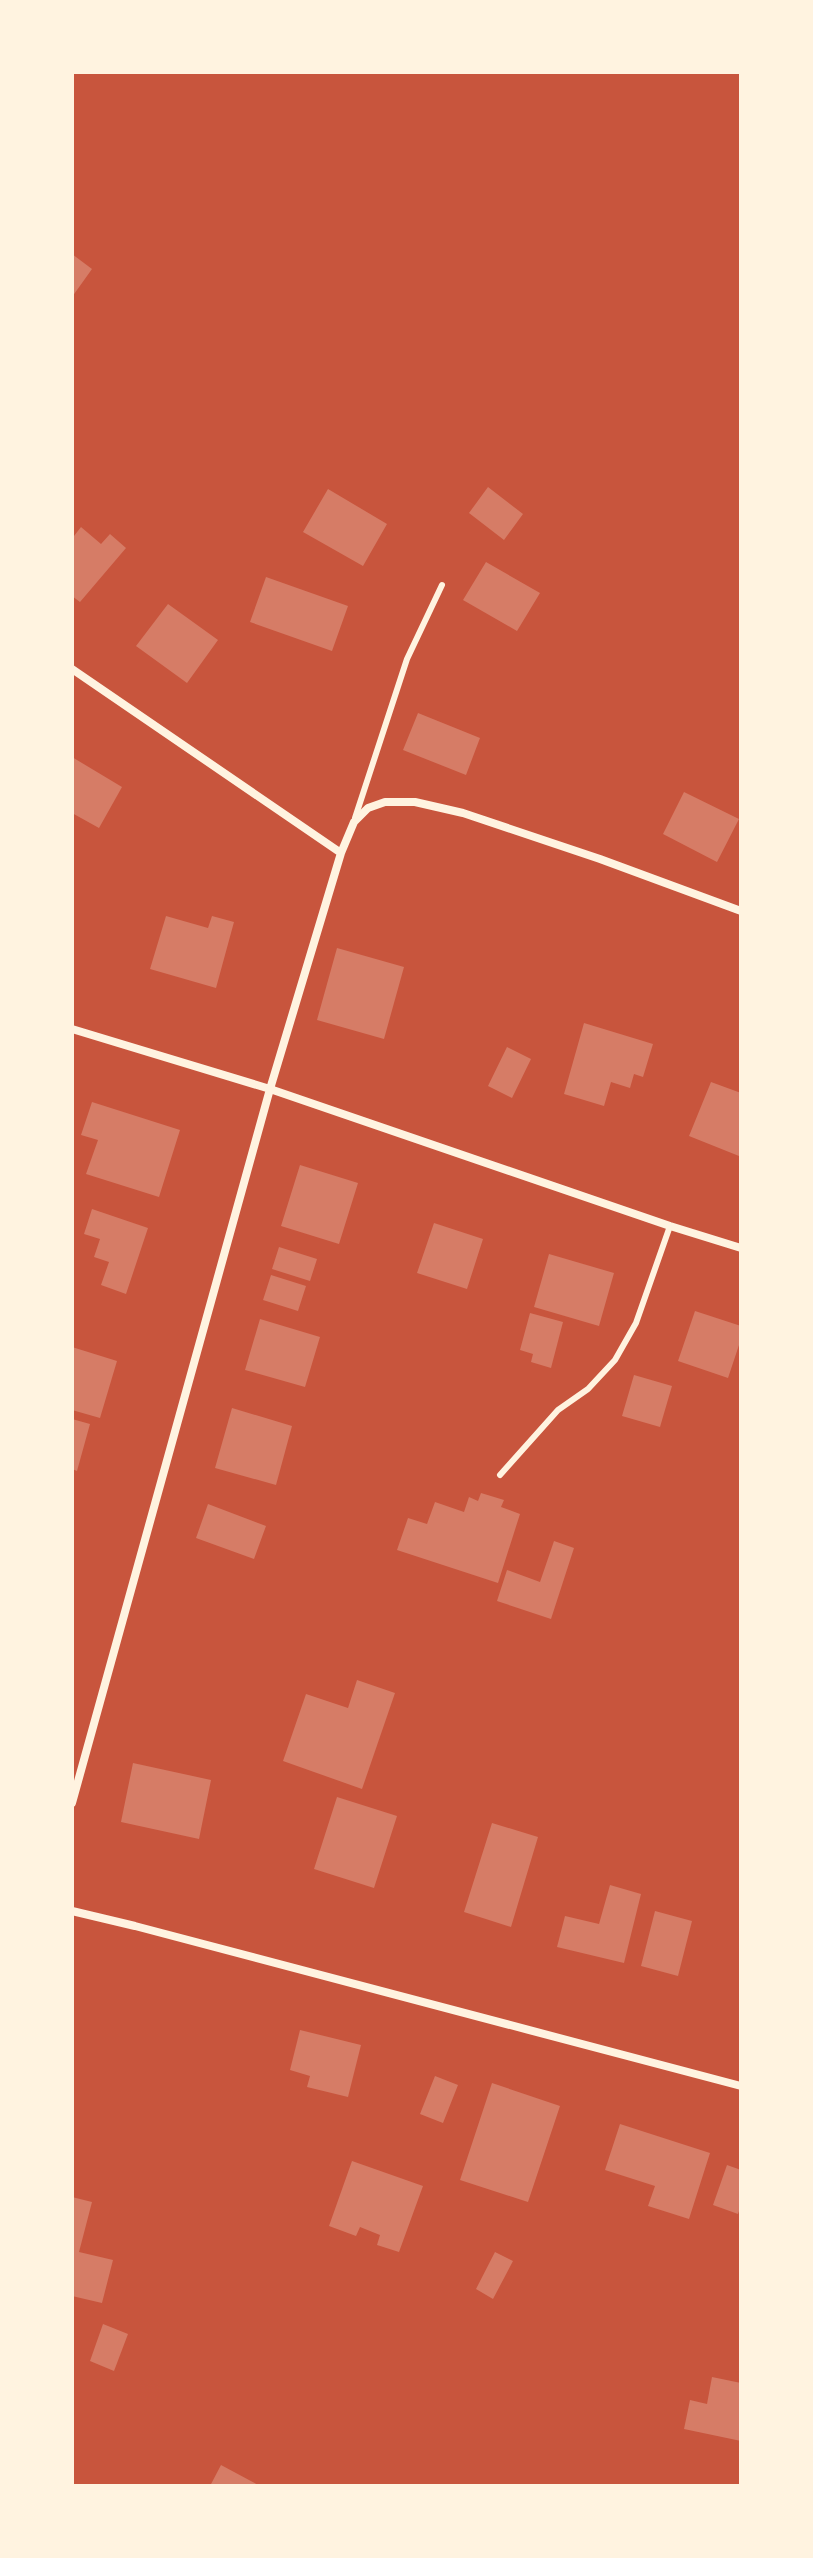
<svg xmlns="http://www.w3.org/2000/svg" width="813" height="2558" viewBox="0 0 813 2558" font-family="'Work Sans',sans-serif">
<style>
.building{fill:#d67c66}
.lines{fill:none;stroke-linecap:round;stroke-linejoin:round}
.service{stroke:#fff3e0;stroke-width:6}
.minor{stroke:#fff3e0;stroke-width:8}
</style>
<rect width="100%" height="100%" fill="#c8553d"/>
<path class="building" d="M72 254 92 269 72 297Z
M488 487 523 514 504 540 469 513Z
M328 489 387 524 363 566 303 532Z
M81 527 101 544 110 534 126 548 80 602 72 596V535L74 536Z
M486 562 540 593 517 631 463 600Z
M266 577 348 606 332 651 250 622Z
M168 604 218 640 187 683 136 646Z
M418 713 480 738 466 775 403 750Z
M72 757 122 787 99 828 72 813Z
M684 792 739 819 717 862 663 834Z
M166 916 208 928 212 916 234 922 216 988 150 969Z
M337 948 404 967 384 1039 317 1020Z
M584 1023 653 1044 643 1077 634 1074 630 1088 611 1082 604 1106 564 1094Z
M507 1047 531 1059 512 1098 488 1086Z
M711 1082 741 1093 739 1156 689 1136Z
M92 1102 180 1130 159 1197 86 1174 98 1140 81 1135Z
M300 1165 358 1183 339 1244 281 1226Z
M92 1209 148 1228 126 1294 101 1285 109 1262 94 1257 100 1239 84 1234Z
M434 1223 483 1239 467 1289 417 1273Z
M279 1247 317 1259 310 1281 272 1269Z
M549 1254 614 1273 599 1326 534 1307Z
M271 1275 306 1286 298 1311 263 1300Z
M695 1311 741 1326V1339L728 1378 678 1361Z
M530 1313 563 1322 551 1368 531 1362 533 1354 520 1350Z
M260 1319 320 1337 305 1387 245 1370Z
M72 1347 117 1361 100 1418 72 1410Z
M634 1375 672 1386 660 1427 622 1416Z
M232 1408 292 1426 276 1485 215 1468Z
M72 1419 90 1424 77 1471 72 1469Z
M481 1493 504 1500 501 1507 520 1514 498 1583 397 1550 408 1518 427 1524 435 1502 464 1512 469 1497 478 1501Z
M208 1504 266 1526 254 1559 196 1538Z
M554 1541 574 1548 551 1619 497 1601 507 1570 540 1582Z
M357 1680 395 1693 362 1789 283 1761 306 1694 348 1708Z
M133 1763 211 1780 199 1839 121 1822Z
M337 1797 397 1816 374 1888 314 1869Z
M492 1823 538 1837 511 1927 464 1912Z
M610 1885 641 1894 624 1963 557 1947 565 1916 599 1924Z
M655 1911 692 1921 678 1976 641 1966Z
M300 2030 361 2045 348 2097 307 2087 310 2076 290 2070Z
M435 2076 458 2085 443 2123 420 2114Z
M492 2083 560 2106 528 2202 460 2180Z
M620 2124 710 2153 689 2219 648 2206 655 2186 605 2170Z
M352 2161 423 2186 399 2252 377 2245 380 2235 360 2227 356 2236 329 2226Z
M727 2165 741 2170V2205L738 2214 713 2205Z
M72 2197 92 2202 79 2252 113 2260 102 2303 72 2296Z
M495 2252 513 2261 493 2299 476 2289Z
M103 2324 128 2334 114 2371 90 2361Z
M712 2377 741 2383V2441L684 2429 690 2400 707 2404Z
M221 2465 260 2486H210Z"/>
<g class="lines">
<path class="service" d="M355 818 407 659 442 585
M500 1475 558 1410 588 1389 615 1360 636 1323 670 1226"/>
<path class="minor" d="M72 669 341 853 354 822 368 808 385 802H415L463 813 600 859 741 911
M72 1029 270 1089 670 1226 741 1248
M72 1803 270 1089 341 853
M72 1911 135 1926 741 2086"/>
</g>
<rect width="813" height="2558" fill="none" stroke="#fff3e0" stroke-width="148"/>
</svg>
